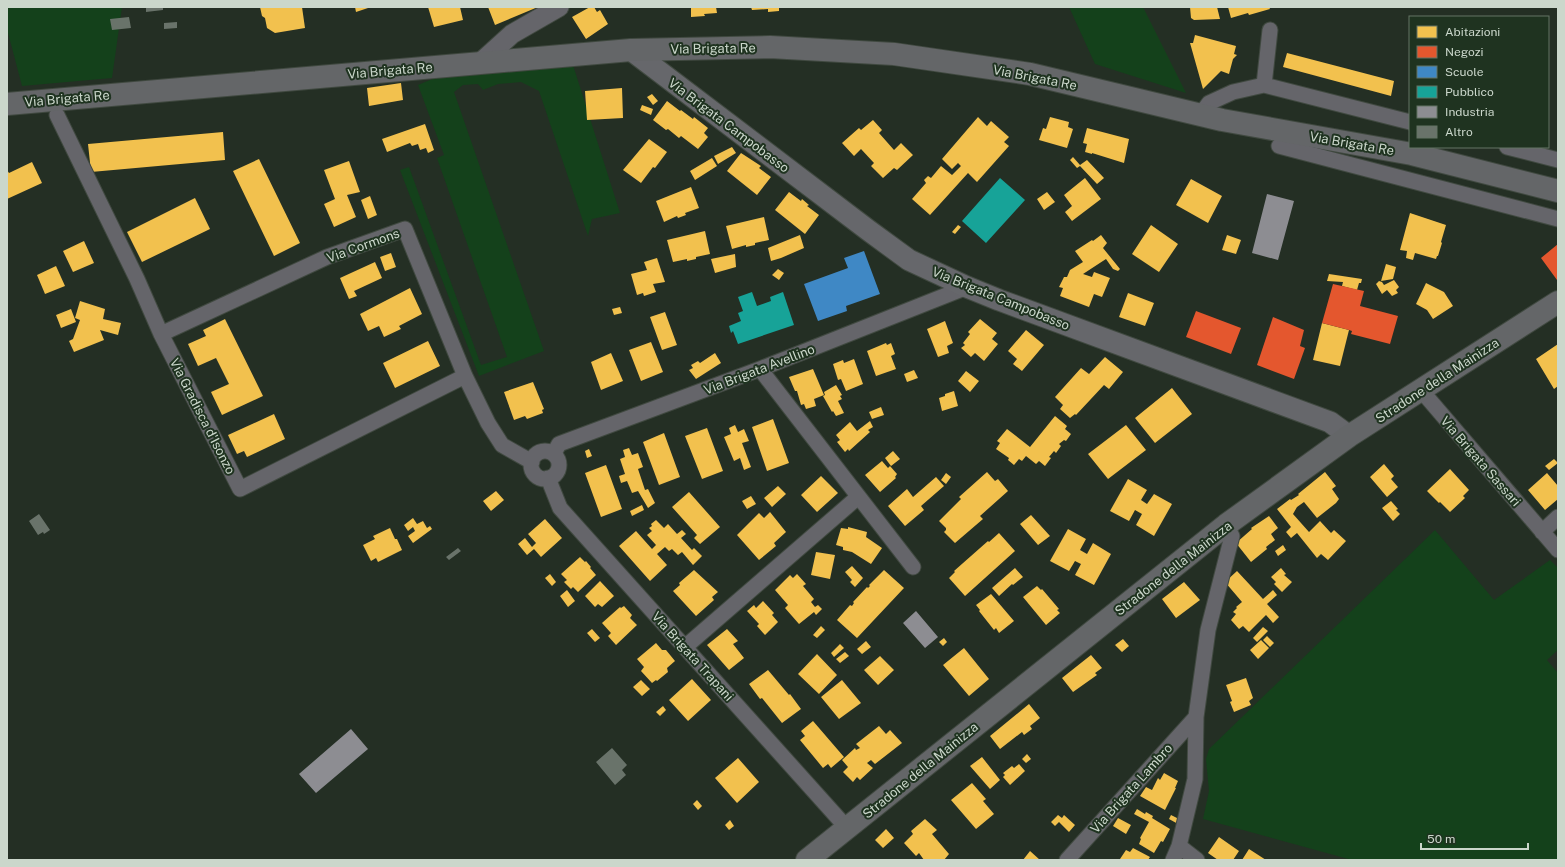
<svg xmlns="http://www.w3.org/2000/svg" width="1565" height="867" viewBox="0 0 1565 867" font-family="'Public Sans',sans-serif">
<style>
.green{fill:#14411b}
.homes{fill:#f2c14e}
.shops{fill:#e4572e}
.schools{fill:#3f88c5}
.public{fill:#17a398}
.industry{fill:#8d8d92}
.building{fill:#69736a}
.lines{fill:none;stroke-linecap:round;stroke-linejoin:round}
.minor-casing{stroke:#404940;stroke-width:17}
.tertiary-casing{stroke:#404940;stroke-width:21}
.secondary-casing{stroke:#404940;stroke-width:23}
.primary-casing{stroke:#404940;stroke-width:24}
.minor{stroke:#65656a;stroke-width:15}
.tertiary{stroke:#65656a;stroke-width:19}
.secondary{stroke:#66676b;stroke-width:21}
.primary{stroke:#646668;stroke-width:22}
.labels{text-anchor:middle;stroke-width:4;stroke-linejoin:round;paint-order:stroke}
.street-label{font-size:13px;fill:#cbd7cb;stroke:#1f3320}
</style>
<rect width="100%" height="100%" fill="#242f24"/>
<path class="green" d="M7 7H122L112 78 22 86 7 29Z
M1069 7H1143L1186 93 1095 64Z
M573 65 620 213 592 219 588 236 539 91 521 82 498 84 483 90 478 84 463 85 454 92 544 351 479 376 400 170 409 167 481 365 507 357 437 158 444 155 418 85 442 75Z
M1435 530 1494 600 1550 560 1558 568V650L1547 660 1558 673V860H1352L1203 819 1209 791 1206 759 1209 749Z"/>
<path class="homes" d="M260 7H302L305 28 275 33 267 28 265 18 262 16Z
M355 7H371L356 12Z
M428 7H460L463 20 434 27Z
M488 7H538L495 25Z
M590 7H594L597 12 600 10 608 24 586 39 572 17Z
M691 7H716L717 13 704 14 705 16 691 17Z
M751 7H779V11L768 12V9L752 10Z
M1190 7H1217L1220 19 1194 20 1191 18Z
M1228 7H1269L1270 9 1249 15 1248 13 1231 18Z
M1195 35 1236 46 1234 54 1237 55 1233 59 1229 74 1221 71 1203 89 1190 43H1193Z
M1287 53 1394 81 1391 96 1283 67Z
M401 83 403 100 369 106 367 88Z
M622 88 623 118 587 120 585 91Z
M652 94 658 101 653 105 647 97Z
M667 101 680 111 681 110 693 119 694 117 708 128 704 133 708 137 698 149 681 136 679 138 668 129 666 130 653 120Z
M642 105 653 109 651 115 640 110Z
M978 117 987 126 991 121 1009 137 1004 142 1009 146 977 182 968 173 930 215 912 199 926 183 924 180 928 176 931 178 941 166 952 175 961 166 958 163 952 169 942 159Z
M1050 117 1069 122 1068 127 1073 129 1067 148 1039 140 1043 128 1046 129Z
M873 120 882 130 879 133 894 150 901 143 913 155 897 170 894 168 883 178 871 166 874 163 861 149 854 156 842 143 859 128 861 130Z
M425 124 434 150 428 153 426 148 420 150 418 144 412 146 410 143 387 152 382 139Z
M1087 128 1129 139 1124 163 1092 153V154L1085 152 1087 144 1083 143Z
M223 132 225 160 91 172 88 144Z
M649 139 667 152 655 168 653 167 641 183 623 170Z
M732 147 736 153 718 164 714 156Z
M741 153 761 166 759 168 771 177 757 195 727 171Z
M1073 157 1080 165 1087 160 1104 178 1097 184 1080 166 1077 168 1070 160Z
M712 158 717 166 695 180 690 171Z
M259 159 300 243 274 256 233 171Z
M349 161 360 192 347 195 356 217 334 227 324 204 335 199 324 170Z
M32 162 42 183 7 199V170L9 173Z
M1085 178 1101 199 1072 221 1065 212 1072 206 1064 195Z
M1191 179 1222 196 1208 223 1176 205Z
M691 187 699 208 685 213 686 215 678 218 677 216 664 222 656 201Z
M789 192 801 201 802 199 809 205 807 206 819 215 805 234 775 210Z
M1047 192 1055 202 1044 210 1037 199Z
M370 196 377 215 368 219 361 200Z
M195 198 210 229 142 262 127 232Z
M1410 213 1446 225 1441 242 1442 243 1438 256H1437L1436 259 1415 253 1413 260 1406 258 1407 251 1400 250Z
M764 217 769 240 755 243V245L746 247V245L732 249 726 226Z
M958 225 961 227 955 234 952 232Z
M1151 225 1178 244 1159 272 1132 254Z
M705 231 710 254 696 257V259L687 261V259L673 262 667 240Z
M800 235 804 248 781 258 771 261 768 248Z
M1101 235 1107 243 1103 248 1120 269 1118 271 1113 269 1106 259 1083 274 1092 277 1094 272 1110 278 1102 297 1094 294 1089 307 1060 296 1063 288 1059 287 1064 277H1067L1070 270 1083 262 1075 251 1092 240 1093 241Z
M1227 235 1241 240 1236 254 1222 250Z
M84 241 94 263 73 272 63 251Z
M391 253 396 267 385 271 380 257Z
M735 254 736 267 715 273 711 259Z
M657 258 665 282 653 284 656 292 644 296 643 293 637 295 631 274 647 270 644 262Z
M375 262 382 278 354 291 357 296 349 299 340 278Z
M1386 264 1396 267 1393 279 1381 281Z
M56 266 65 286 45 294 37 275Z
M778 269 784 273 779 280 772 275Z
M1329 274 1362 279 1361 283H1359L1357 290 1342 286 1343 282 1327 281Z
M1394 280 1399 287 1396 290 1398 293 1392 296 1387 290 1382 294 1376 284 1379 281 1382 282 1384 285Z
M1426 283 1444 292 1453 306 1433 319 1427 310 1416 304Z
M410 288 422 314 399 326 401 329 384 337 379 326 368 331 360 314Z
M1128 293 1154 303 1145 326 1119 317Z
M80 301 105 309 103 319 121 323 118 335 100 330 104 340 74 352 69 341 73 339 80 320 75 318Z
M620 307 622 313 614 315 612 309Z
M71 309 76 322 61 328 56 315Z
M665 312 677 345 662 350 650 317Z
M225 319 263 396 222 415 211 392 229 384 216 358 198 366 188 344 206 336 203 330Z
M980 319 997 333 992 339 998 344 984 361 975 353 971 357 961 348 965 345 963 343 970 334 968 332Z
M945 321 953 343 947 346 949 353 938 357 927 329Z
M1322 323 1349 330 1340 366 1313 360Z
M1026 330 1044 345 1022 371 1013 364 1017 359 1008 351Z
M428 341 440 366 395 388 383 363Z
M651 342 663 372 641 381 629 350Z
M886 343 887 345 891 343 895 354 891 356 896 369 876 376 867 351Z
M1558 344V386L1554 389 1536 359Z
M611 353 623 381 601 390 591 362Z
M715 353 721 363 696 379 689 370 693 368 691 365 698 361 700 363Z
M1105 357 1123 372 1109 389 1104 385 1076 415 1075 414 1070 418 1060 409 1063 405 1055 397 1081 368 1089 374Z
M854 359 863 384 846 391 841 379 838 380 833 364 843 360 844 363Z
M813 369 824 395 814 399 816 406 806 409 804 404 801 405 797 391H795L789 377Z
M914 370 918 378 907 382 904 374Z
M966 371 979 381 970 392 958 381Z
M533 382 544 409 542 410 543 413 527 419 525 416 514 420 504 392Z
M836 385 842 395 840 396 842 399 838 401 844 413 836 416 833 411 832 412 823 396 825 395 824 392Z
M1172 388 1192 414 1155 443 1135 418Z
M954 391 958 406 942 411 939 398 945 396V394Z
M881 407 884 415 872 419 869 412Z
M274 414 285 439 247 457 244 451 237 454 228 435Z
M1055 416 1067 426 1065 429 1071 434 1066 441 1064 440 1059 444 1061 446 1056 453 1054 451 1049 457 1051 458 1045 466 1039 461 1036 464 1026 456 1022 461 1019 459 1014 465 1008 460 1009 458 996 449 1000 443 997 441 1007 429 1030 447Z
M773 419 789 463 767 471 752 427Z
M870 421 873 427 868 430 870 432 849 451 848 449 845 452 837 442 840 440 836 435 850 422 857 431Z
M735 425 738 432 744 429 749 441 742 443 751 467 744 470 740 458 734 461 724 437 731 434 729 428Z
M1126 425 1146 450 1108 479 1088 454Z
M707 428 723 471 702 479 685 436Z
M664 433 680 477 659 485 643 442Z
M629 448 632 455 638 453 643 467 638 469 645 490 648 489 655 503 648 508 638 491 632 493 627 481 621 483 619 476 625 474 620 459 625 457 623 450Z
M589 449 592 456 587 458 585 451Z
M893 451 900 459 891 466 885 458Z
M1554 459 1558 463 1549 470 1545 466Z
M882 461 888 468 890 466 897 474 895 477 896 478 880 492 865 475Z
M1384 464 1394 476 1391 479 1398 487 1387 497 1370 477Z
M606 465 622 509 601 517 585 473Z
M1450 469 1469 490 1463 496 1465 498 1450 512 1440 502 1439 503 1427 491Z
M987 472 995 481 998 479 1008 491 980 516 983 519 955 543 944 532 946 530V528L939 521 961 499 959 497Z
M1325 472 1336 486 1332 489 1339 499 1336 503 1317 518 1304 502 1297 507 1293 514 1309 532 1320 521 1331 533 1334 530 1346 541 1328 560 1321 554 1317 558 1297 533 1291 538 1286 532 1291 527 1277 509 1290 499 1291 500 1299 495 1298 494Z
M946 473 951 477 946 484 941 480Z
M1547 473 1558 486V499L1545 510 1528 490Z
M821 476 838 493 817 512 801 495Z
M936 477 944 486 921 506 924 510 905 526 888 506 907 489 913 497Z
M1128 479 1147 490 1141 500 1147 504 1154 494 1172 504 1154 536 1136 525 1142 514 1135 510 1129 521 1110 511Z
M778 486 786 494 772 507 764 498Z
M496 491 504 500 491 511 483 501Z
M689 492 720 527 700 544 694 538 697 535 672 507Z
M751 496 756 504 747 509 742 501Z
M1391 501 1398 509 1396 510 1400 514 1393 521 1382 508Z
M642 505 644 510 632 516 630 511Z
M770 512 786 532 774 543 776 546 759 560 737 535 759 513 764 518Z
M1031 515 1050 536 1038 545 1020 524Z
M1269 516 1278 528 1271 534 1275 540 1266 547 1267 549 1251 562 1236 543 1252 529 1251 528Z
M413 518 417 524 423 521 427 528 430 526 432 529 413 543 408 536 415 531 413 527 408 531 404 525Z
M545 519 562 538 541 557 534 549 527 555 518 544 525 538 532 547 536 543 528 534Z
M656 520 664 528 668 524 677 534 682 530 686 534 681 538 692 550 694 548 702 556 693 565 682 552 678 555 672 549 669 551 665 547 657 554 667 565 650 581 619 546 636 531 652 549 656 545 647 535 652 531 649 528 652 526 651 524Z
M848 527 867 532 866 537 882 548 871 564 852 552 843 550V547L836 545 841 528 848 529Z
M390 528 395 539H397L402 550 378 562 376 558 371 561 363 545 375 539 373 536Z
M1068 529 1086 539 1080 550 1087 554 1093 543 1111 554 1094 585 1075 575 1081 564 1075 561 1069 571 1050 561Z
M999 533 1015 551 965 596 949 578 955 572 954 571 988 541 989 542Z
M1283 545 1286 550 1278 556 1275 551Z
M816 552 835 555 830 579 811 575Z
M580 557 585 562 586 561 591 567 590 568 596 575 578 592 573 587 571 589 564 582 567 580 561 574Z
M852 566 863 578 855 587 850 582 852 580 845 572Z
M1015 568 1023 577 1013 585 1012 584 999 596 992 588Z
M1281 568 1286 574 1284 575 1292 582 1282 592 1274 584 1276 582 1271 577Z
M694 570 718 592 712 597 714 600 696 616 673 591 680 585 679 583Z
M884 570 904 588 857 638 837 620 850 605 852 606 854 603 853 602 867 587 868 588 870 586 869 585Z
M1237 571 1263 599 1273 590 1277 595 1267 604 1279 617 1273 623 1266 615 1249 632 1243 626 1239 629 1231 620 1236 614 1233 612 1237 608 1236 607 1242 602 1225 582Z
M550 574 556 582 552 586 545 578Z
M797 574 806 584 803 586 814 599 811 602 815 607 818 605 822 609 816 615 814 612 799 624 785 608 788 605 775 590 790 575 793 578Z
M600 581 614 596 602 607 598 604 595 607 585 596Z
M1184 582 1200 600 1176 618 1162 599Z
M1037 586 1041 590 1042 589 1059 609 1057 610 1060 613 1046 625 1023 597Z
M567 590 575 601 568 607 560 596Z
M991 594 1014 621 999 633 996 628 994 630 979 611 980 610 976 605Z
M763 601 774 613 772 615 778 622 765 635 757 626 759 624 747 611 754 605 756 608Z
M624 606 632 615 630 618 637 625 616 645 608 636 611 633 602 623 620 607 621 608Z
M821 626 825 630 817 638 813 635Z
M1263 627 1268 631 1257 642 1253 638Z
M592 629 600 638 595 642 587 633Z
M727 629 738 641 733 644 744 658 729 670 707 645Z
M1267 636 1274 643 1270 647 1263 640Z
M944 638 947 642 943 646 939 642Z
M1123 639 1129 646 1122 652 1115 645Z
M1261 640 1269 648 1258 659 1250 650Z
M866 641 871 647 862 654 857 649Z
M656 643 662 650H666L675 661 667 668 668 672 657 681 656 680 652 683 641 671 644 667 637 659Z
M840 644 844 648 834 657 831 653Z
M964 648 989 679 969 696 943 665Z
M845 652 849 656 840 663 836 659Z
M817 654 837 675 819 694 798 674Z
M1091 655 1102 668 1095 673 1097 675 1073 692 1062 678Z
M880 656 894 670 878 685 864 670Z
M768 670 789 695 790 694 801 709 782 723 762 698 760 699 749 684Z
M1246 678 1253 698 1249 701 1251 705 1234 712 1230 702 1232 701 1226 685Z
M692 679 711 700 688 721 669 700Z
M641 680 650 689 642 696 633 687Z
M842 680 861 703 839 719 821 697Z
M1029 704 1040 718 1030 726 1032 729 1024 735 1022 732 1000 749 990 736Z
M663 706 666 710 660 716 656 712Z
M813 721 844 757 831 768 828 764 823 768 800 740 805 736 801 731Z
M879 726 886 734 890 730 902 743 875 764 871 760 867 763 873 768 860 780 857 777 853 782 843 772 848 767 842 760 855 748 856 750 860 748 856 744Z
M1027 754 1031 759 1026 763 1022 759Z
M982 757 1000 780 990 789 970 766Z
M738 758 759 782 737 803 715 778Z
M1019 764 1025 771 1010 785 1003 777 1005 775 1003 773 1012 766 1014 768Z
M1164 773 1178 781 1175 788H1176L1165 810 1140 796 1146 787 1152 790 1158 778 1160 780Z
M972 783 986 799 983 801 994 814 976 829 951 800Z
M697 800 702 806 698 810 693 804Z
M1137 809 1145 814 1146 812 1153 816 1152 818 1170 829 1163 842 1161 841 1154 853 1139 844 1141 839 1140 838 1149 822 1134 814Z
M1058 815 1062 818 1064 815 1075 825 1069 832 1059 822 1055 826 1051 822Z
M1171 815 1181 820 1178 824 1169 819Z
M1118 818 1131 825 1126 834 1113 826Z
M925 819 937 830 932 834 949 854 944 860H924L919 853 916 856 904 843 913 834 911 831Z
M730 820 734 826 729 830 725 825Z
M886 829 894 838 883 848 875 840Z
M1219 837 1239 851 1233 860H1218L1208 853Z
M1133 848 1150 857 1148 860 1120 859 1126 850 1130 852Z
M1249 849 1266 860H1242Z
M1030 851 1040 860H1023Z"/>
<path class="shops" d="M1558 244V279L1557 280 1541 258Z
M1333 284 1364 291 1360 306 1398 316 1390 344 1351 334 1352 331 1349 330 1322 323Z
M1196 311 1241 328 1231 354 1186 337Z
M1273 317 1304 330 1300 346 1305 348 1294 379 1257 365Z"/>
<path class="schools" d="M864 251 880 294 846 306 847 311 818 321 804 284 848 268 844 258Z"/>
<path class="public" d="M1000 178 1025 200 986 243 962 221Z
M752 292 757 306 771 301 770 297 783 292 794 325 738 344 733 331 731 333 729 326 741 321 738 313 743 311 738 297Z"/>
<path class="industry" d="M1267 194 1294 201 1278 260 1252 253Z
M916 611 938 637 925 648 903 623Z
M351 729 368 749 316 793 299 774Z"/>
<path class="building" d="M146 7H163V10L146 12Z
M129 17 131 28 112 30 110 19Z
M177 22V28L164 29V23Z
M39 514 50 530 44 534 43 532 38 535 29 521Z
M458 548 461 551 449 560 446 557Z
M612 748 627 765 622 770 626 775 615 785 596 762Z"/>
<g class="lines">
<g class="minor-casing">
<path id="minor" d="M1270 30 1264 85 1410 122
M57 115 137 279 161 334 240 489 465 376
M1200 115 1209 103 1233 92 1264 85
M1279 146 1558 219
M1507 147 1558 160
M161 334 327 257 405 229 465 376 488 423 502 445 532 462
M760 369 913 567
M1420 389 1558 550
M531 465a14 14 0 1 1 28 0a14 14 0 1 1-28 0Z
M554 453 559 444 760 369 967 287
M548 478 560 508 847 828
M1542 532 1558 517
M685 647 858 497
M1179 846 1197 860
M1067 860 1196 717
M1173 860 1179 846 1195 779 1196 717 1208 630 1232 536 1226 525"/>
</g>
<g class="tertiary-casing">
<path id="tertiary" d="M480 63 512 34 559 7"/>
</g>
<g class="secondary-casing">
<path id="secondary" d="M631 50 868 230 909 260 967 287 999 300 1330 422 1349 436"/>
</g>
<g class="primary-casing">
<path id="primary" d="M7 104 631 50 770 47 894 54 1030 74 1222 120 1412 154 1558 191
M807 860 1226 525 1349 436 1558 302"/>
</g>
<use href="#minor" class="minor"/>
<use href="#tertiary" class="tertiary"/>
<use href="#secondary" class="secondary"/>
<use href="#primary" class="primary"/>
</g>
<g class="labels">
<g class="street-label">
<text transform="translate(713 48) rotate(-1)" y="5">Via Brigata Re</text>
<text transform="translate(390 70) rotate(-5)" y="5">Via Brigata Re</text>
<text transform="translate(1035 77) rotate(11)" y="5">Via Brigata Re</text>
<text transform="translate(67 98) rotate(-5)" y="5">Via Brigata Re</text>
<text transform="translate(729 125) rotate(37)" y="5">Via Brigata Campobasso</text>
<text transform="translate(1352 143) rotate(10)" y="5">Via Brigata Re</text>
<text transform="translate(363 245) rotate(-20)" y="5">Via Cormons</text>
<text transform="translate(1001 298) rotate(22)" y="5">Via Brigata Campobasso</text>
<text transform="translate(759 369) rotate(-21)" y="5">Via Brigata Avellino</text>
<text transform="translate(1437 380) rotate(-33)" y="5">Stradone della Mainizza</text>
<text transform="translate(203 416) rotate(63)" y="5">Via Gradisca d'Isonzo</text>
<text transform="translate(1481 461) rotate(49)" y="5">Via Brigata Sassari</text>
<text transform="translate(1173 568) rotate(-38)" y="5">Stradone della Mainizza</text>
<text transform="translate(693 656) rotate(48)" y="5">Via Brigata Trapani</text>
<text transform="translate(920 770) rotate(-39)" y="5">Stradone della Mainizza</text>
<text transform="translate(1131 788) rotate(-48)" y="5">Via Brigata Lambro</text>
</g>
</g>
<rect width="1565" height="867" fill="none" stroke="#cbd7cb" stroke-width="16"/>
<rect x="1409" y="16" width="140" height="132" fill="#1f3320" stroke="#647564"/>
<rect x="1417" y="26" width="20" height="12" fill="#f2c14e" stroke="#647564"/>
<text x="1445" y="36" font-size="12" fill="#cbd7cb">Abitazioni</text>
<rect x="1417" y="46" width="20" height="12" fill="#e4572e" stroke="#647564"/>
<text x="1445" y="56" font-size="12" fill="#cbd7cb">Negozi</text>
<rect x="1417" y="66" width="20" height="12" fill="#3f88c5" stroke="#647564"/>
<text x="1445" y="76" font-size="12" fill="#cbd7cb">Scuole</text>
<rect x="1417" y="86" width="20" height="12" fill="#17a398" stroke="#647564"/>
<text x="1445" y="96" font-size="12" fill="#cbd7cb">Pubblico</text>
<rect x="1417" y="106" width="20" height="12" fill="#8d8d92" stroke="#647564"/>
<text x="1445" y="116" font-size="12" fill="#cbd7cb">Industria</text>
<rect x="1417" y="126" width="20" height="12" fill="#69736a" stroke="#647564"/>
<text x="1445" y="136" font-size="12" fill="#cbd7cb">Altro</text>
<path d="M1421 843v6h107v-6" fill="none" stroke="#cbd7cb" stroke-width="2"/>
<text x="1427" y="843" font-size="12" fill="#cbd7cb" stroke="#1f3320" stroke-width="3" paint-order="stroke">50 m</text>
</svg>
